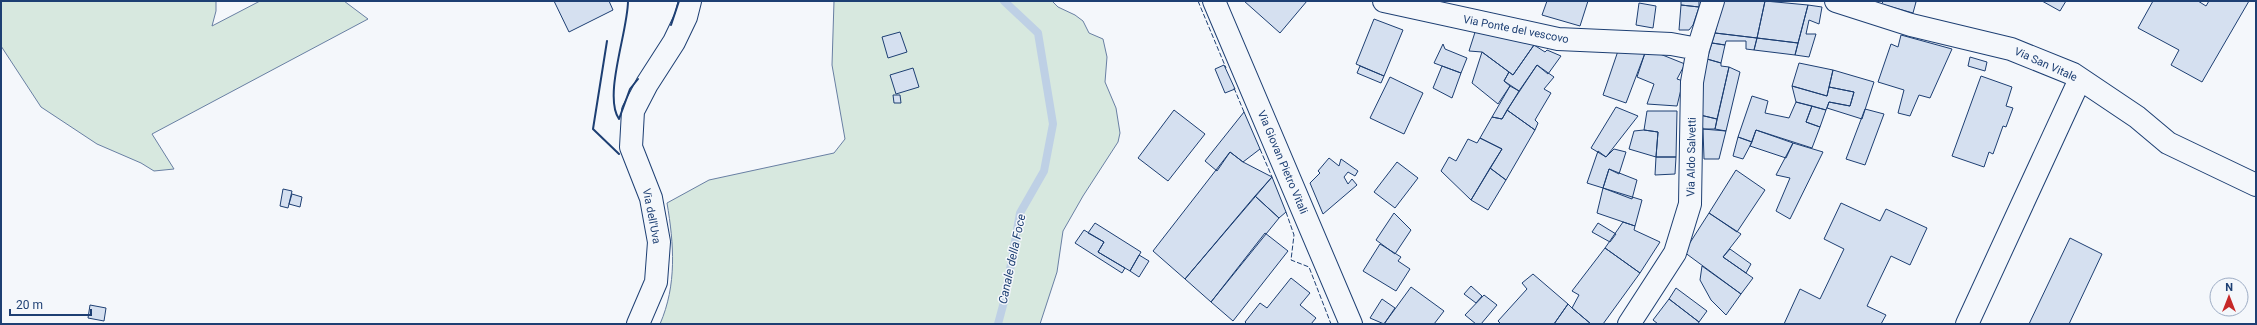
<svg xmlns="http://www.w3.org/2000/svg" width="2257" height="325" viewBox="0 0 2257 325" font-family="Roboto,sans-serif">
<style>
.green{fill:#d7e8df;stroke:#687fa3}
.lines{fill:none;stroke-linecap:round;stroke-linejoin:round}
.stream{stroke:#bed0e5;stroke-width:8}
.building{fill:#d5e0f0;stroke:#1d3f73}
.minor-casing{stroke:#1d3f73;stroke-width:24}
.minor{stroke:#f4f7fb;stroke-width:22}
.fence{stroke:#1d3f73;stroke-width:1;stroke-dasharray:5 2;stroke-linecap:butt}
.wall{stroke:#1d3f73;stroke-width:2}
.labels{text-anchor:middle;stroke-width:3;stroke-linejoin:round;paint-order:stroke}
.street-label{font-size:11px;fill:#1d3f73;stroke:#f4f7fb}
.water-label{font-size:12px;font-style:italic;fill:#1d3f73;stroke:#f4f7fb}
</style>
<rect width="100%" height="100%" fill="#f4f7fb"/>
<path class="green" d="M1 1H216V11L212 26 260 1H344L368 19 152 134 174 169 154 171 141 163 97 144 41 107 1 46Z
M834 1H1052L1058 7 1075 15 1083 21 1089 33 1103 39 1107 57 1105 82 1116 108 1120 133 1118 142 1083 196 1063 231 1057 272 1040 324H660C677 285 674 244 667 203L709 180 834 153 845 139 832 65Z"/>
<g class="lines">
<path class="stream" d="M998 324 1005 298 1020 213 1044 171 1053 124 1038 33 1004 1"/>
</g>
<path class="building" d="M554 1H609L613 10 569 32Z
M1244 1H1307L1280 33Z
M1547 1H1588L1580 26 1542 15Z
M1681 1H1699V7L1681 5Z
M1723 1H1765L1757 38 1715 33Z
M1765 1 1808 5 1798 43 1757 38Z
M1884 1H1913L1916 2 1913 13 1881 4Z
M2042 1H2066L2060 11Z
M2153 1H2198L2206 6 2209 1H2249L2202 82 2171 65 2179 50 2138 28Z
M1639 3 1656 6 1653 28 1636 25Z
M1681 5 1699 7 1693 25 1689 30H1679Z
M1808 5 1822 7 1819 24 1809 20 1806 34H1816L1809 57 1795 55Z
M1374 19 1403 30 1384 76 1356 64Z
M1477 26 1517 35 1534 45 1513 75 1482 52 1469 51Z
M900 32 907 52 888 58 882 37Z
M1715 33 1757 38 1754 50 1746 49V41H1726L1725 45 1712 43Z
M1901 35 1952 49 1930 98 1919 95 1910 116 1898 113 1904 90 1878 82 1891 44 1898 47Z
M1757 38 1798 43 1795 55 1754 50Z
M1712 43 1725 45 1721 63 1707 59Z
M1443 44 1445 49 1467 58 1461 73 1434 63Z
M1534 45 1545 52 1547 50 1561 56 1548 74 1537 65 1519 91 1504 81 1509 72 1513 75Z
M1620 45 1645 53 1626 103 1603 95Z
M1482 52 1509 72 1504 81 1510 86 1498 104 1472 83Z
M1645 53 1660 54 1685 64 1677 79 1683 81 1677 106 1647 104 1654 84 1637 77Z
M1970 57 1987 62 1985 71 1968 66Z
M1707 59 1721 63V66L1729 67 1717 119 1700 115 1699 91Z
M1799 63 1833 70 1827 96 1792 86Z
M1224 65 1235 89 1225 93 1215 69Z
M1537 65 1554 77 1544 89 1551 93 1535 120 1538 123 1535 130 1507 110Z
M1360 66 1384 76 1381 83 1357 73Z
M1442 66 1461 73 1452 98 1433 88Z
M1729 67 1740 72 1726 131 1715 129Z
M913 68 919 87 896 94 890 75Z
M1833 70 1874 82 1862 119 1827 108 1829 102 1850 106 1854 92 1829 87Z
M1981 76 2012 87 2006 106 2013 108 2006 127 2003 126 1993 154 1989 152 1984 167 1952 156Z
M1390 77 1423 93 1404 134 1370 118Z
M1510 86 1519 91 1502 119 1492 117Z
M1792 86 1827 96 1829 87 1854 92 1850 106 1829 102 1826 110 1796 102Z
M893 95H900L901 103H894Z
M1752 96 1768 101 1765 113 1789 118 1796 102 1812 106 1806 122 1820 127 1812 148 1756 130 1752 142 1738 137Z
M1812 106 1826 110 1820 127 1806 122Z
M1616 107 1638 116 1606 157 1591 148Z
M1865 109 1884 114 1865 165 1846 159Z
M1174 110 1205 134 1168 181 1138 158Z
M1507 110 1535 130 1506 180 1490 168 1502 149 1480 138 1492 117 1502 119Z
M1647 111H1677L1676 157H1656L1658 132 1644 130Z
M1244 112 1260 149 1243 162 1230 152 1217 171 1205 161Z
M1700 115 1717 119 1715 129H1703Z
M1703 129 1726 131 1719 159H1704Z
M1644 130 1658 132 1656 157 1629 149 1634 131Z
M1756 130 1793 143 1786 158 1750 146Z
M1738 137 1752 142 1743 159 1733 156Z
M1480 138 1502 149 1471 200 1441 171 1449 157 1456 161 1468 139 1477 143Z
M1793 143 1823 152 1790 219 1776 211 1790 178 1776 175Z
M1614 149 1626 152 1619 174 1609 169 1603 188 1587 183 1598 151 1606 157Z
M1230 152 1243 162 1272 177 1185 279 1153 251Z
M1656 157H1676L1675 174 1655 175Z
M1329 158 1339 166 1341 159 1358 171 1355 176 1348 172 1344 177 1348 184 1352 179 1357 185 1323 214 1310 183 1320 173 1318 171Z
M1397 162 1418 178 1395 208 1374 192Z
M1490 168 1506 180 1488 210 1471 200Z
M1609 169 1637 180 1632 199 1603 188Z
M1736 170 1765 190 1737 232 1709 213Z
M1272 177 1286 212 1279 218 1255 196Z
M1603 188 1642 200 1635 226 1597 213Z
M283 189 292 191 288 208 280 206Z
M292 194 302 197 300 207 289 204Z
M1255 196 1279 218 1211 302 1185 279Z
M1841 203 1880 221 1886 209 1927 228 1910 265 1891 256 1867 306 1886 315 1881 324H1784L1800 289 1820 299 1844 249 1824 239Z
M1394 213 1411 230 1395 254 1376 240Z
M1709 213 1741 234 1723 257 1753 278 1741 294 1684 252Z
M1623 222 1635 226 1634 230 1660 242 1640 273 1605 248Z
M1095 223 1141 252 1130 271 1098 252 1104 242 1088 233Z
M1598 223 1616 234 1610 242 1592 232Z
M1084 230 1104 242 1098 252 1125 268 1122 273 1075 243Z
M1265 233 1288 251 1233 321 1211 302Z
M2070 238 2102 254 2069 324H2029Z
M1380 244 1401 257 1398 261 1410 269 1396 291 1363 271Z
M1605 248 1640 273 1603 324H1591L1572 308 1579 295 1572 291Z
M1730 249 1751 264 1746 273 1723 257Z
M1139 255 1149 261 1139 277 1130 271Z
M1702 266 1741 294 1726 315 1711 300 1700 280Z
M1533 274 1568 304 1554 324H1501L1498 321 1527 289 1522 283Z
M1291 278 1310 293 1300 305 1316 318 1311 324H1247L1245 322 1260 303 1267 308Z
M1471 286 1482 296 1476 303 1464 294Z
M1411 287 1444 311 1434 324H1384Z
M1676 288 1707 311 1699 322 1669 299Z
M1484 295 1497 305 1481 324H1476L1465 315Z
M1382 299 1395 308 1384 324 1370 318Z
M1669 299 1699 322 1698 324H1658L1653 320Z
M1568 304 1572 308 1591 324H1554Z
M90 305 106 308 104 321 88 318Z"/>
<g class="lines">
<g class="minor-casing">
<path id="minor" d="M1214 1 1351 324
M1384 1 1558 39 1671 44 1698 49
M1836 1 1911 25 2011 49 2073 74 2137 117 2168 143 2256 185
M638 324 656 282 659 242 651 198 631 147 633 111 647 84 674 42 686 17 690 1
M1629 324 1675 253 1690 204 1692 82 1698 49 1713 1
M1967 324 2080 79"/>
</g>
<use href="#minor" class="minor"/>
<path class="fence" d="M1198 1 1226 68
M1234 88 1244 112
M1260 149 1272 177
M1286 212 1294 235 1291 260 1309 267 1331 324"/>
<path class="wall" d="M671 25 679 1
M607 41 593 129 619 154
M619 119 630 89 638 79
M619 119C603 96 628 31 628 1"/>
</g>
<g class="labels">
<g class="street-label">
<text transform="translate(1516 29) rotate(11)" y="4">Via Ponte del vescovo</text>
<text transform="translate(2046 64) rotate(24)" y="4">Via San Vitale</text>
<text transform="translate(1691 157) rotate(-89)" y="4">Via Aldo Salvetti</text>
<text transform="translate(1283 162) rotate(67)" y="4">Via Giovan Pietro Vitali</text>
<text transform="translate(652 216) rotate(79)" y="4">Via dell'Uva</text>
</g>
<g class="water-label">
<text transform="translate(1012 259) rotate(-78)" y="4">Canale della Foce</text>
</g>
</g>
<rect width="2257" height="325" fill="none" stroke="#1d3f73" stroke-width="4"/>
<g transform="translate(2229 297)"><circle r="19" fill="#f4f7fb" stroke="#9eadc5"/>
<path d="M0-3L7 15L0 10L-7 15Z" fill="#c62828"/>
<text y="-6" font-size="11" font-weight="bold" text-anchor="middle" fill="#1d3f73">N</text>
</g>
<path d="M10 309v6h81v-6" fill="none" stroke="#1d3f73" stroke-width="2"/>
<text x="16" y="309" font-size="12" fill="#1d3f73" stroke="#f4f7fb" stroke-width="3" paint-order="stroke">20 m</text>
</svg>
